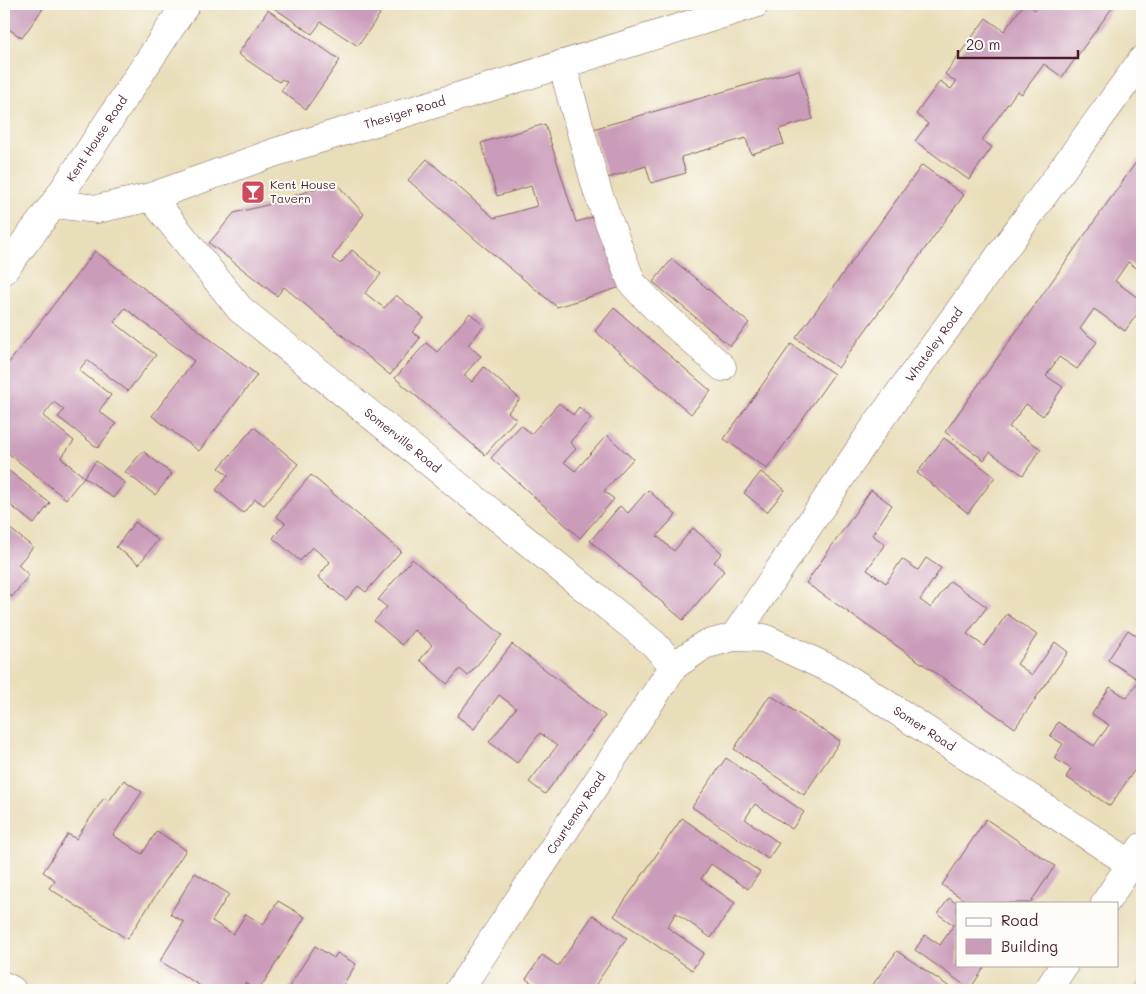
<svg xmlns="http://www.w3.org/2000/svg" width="1146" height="994" viewBox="0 0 1146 994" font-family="Mali,sans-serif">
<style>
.building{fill:#ca9cba}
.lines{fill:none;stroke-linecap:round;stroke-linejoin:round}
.minor-casing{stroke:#82625d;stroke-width:29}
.minor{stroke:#fff;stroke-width:28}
.labels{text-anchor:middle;stroke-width:4;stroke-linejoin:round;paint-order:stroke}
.street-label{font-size:12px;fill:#4a1f2b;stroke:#fdfcf7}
.poi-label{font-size:12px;fill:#4a1f2b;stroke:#fdfcf7;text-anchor:start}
</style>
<rect width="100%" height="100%" fill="#fdfcf7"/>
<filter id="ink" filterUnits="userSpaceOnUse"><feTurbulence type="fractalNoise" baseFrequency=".02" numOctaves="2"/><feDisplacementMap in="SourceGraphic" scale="10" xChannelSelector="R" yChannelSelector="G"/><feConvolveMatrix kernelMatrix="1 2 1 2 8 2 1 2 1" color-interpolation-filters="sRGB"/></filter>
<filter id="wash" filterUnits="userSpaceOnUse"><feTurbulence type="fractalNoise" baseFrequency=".0096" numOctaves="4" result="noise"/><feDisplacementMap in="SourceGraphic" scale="20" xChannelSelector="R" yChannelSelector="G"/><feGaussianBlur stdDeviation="1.12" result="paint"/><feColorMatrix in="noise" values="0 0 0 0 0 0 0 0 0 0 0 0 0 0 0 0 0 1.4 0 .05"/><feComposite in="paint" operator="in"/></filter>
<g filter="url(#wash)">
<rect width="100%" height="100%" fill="#e9deba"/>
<g id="blocks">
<path class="building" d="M4 4H46L22 38 4 26Z
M273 4H365L380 14 358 46 321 22 312 34 271 6Z
M1024 4H1027L1035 10 1040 4H1115L1062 77 1044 64 1022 94 1017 91 982 140 992 147 969 180 915 141 928 124 916 114 940 81 951 89 956 82 945 74 986 18 1004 31Z
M268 10 340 60 306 109 281 91 287 82 282 79 279 82 238 54Z
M799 70 813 119 779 129 784 144 751 154 746 138 681 157 686 173 651 183 646 166 608 178 593 129Z
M545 124 576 222 600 215 621 287 557 307 476 240 408 180 427 159 494 218 537 206 531 186 497 196 481 143Z
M1142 154V272L1128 262 1115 281 1142 301V307L1125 331 1094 309 1080 329 1097 342 1077 369 1059 357 1046 376 1063 387 1043 416 1026 404 1009 427 1041 449 1023 475 990 452 984 460 945 432Z
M922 165 964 195 838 368 796 338Z
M335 182 364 214 332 258 340 264 352 250 381 274 365 293 384 308 396 295 424 318 412 332 420 338 390 375 284 287 277 296 209 243 234 213 267 205Z
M95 251 257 375 199 451 152 416 194 361 125 308 114 322 156 355 128 391 87 360 79 370 111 395 99 411 116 424 98 448 58 417 64 410 54 402 43 416 74 441 61 458 84 477 96 461 125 483 113 498 84 477 66 499 4 450V369Z
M672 259 749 323 730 346 653 282Z
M614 308 711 391 691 414 595 331Z
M470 313 484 326 468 345 481 356 464 375 472 382 484 367 520 399 508 412 516 419 485 455 395 378 426 343 437 352Z
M791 344 834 374 767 469 724 439Z
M559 403 573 415 579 407 591 418 570 442 576 449 564 462 575 471 607 435 633 459 604 491 614 499 580 538 491 458 521 425 531 434Z
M254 427 298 464 264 505 255 499 243 513 216 490 228 475 219 468Z
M944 438 995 477 968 513 917 473Z
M143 451 172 474 155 495 125 472Z
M4 467 50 503 34 524 4 500Z
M761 472 785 490 767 512 744 493Z
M311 475 401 551 366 592 358 586 346 600 318 577 330 562 321 554 312 547 300 561 273 538 285 523 276 516Z
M648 490 676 515 657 536 674 551 693 528 722 553 714 562 724 571 683 620 590 541 620 506 628 513Z
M871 490 892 505 872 535 885 544 867 570 886 583 902 559 918 570 926 558 941 568 920 600 931 608 950 581 987 607 967 634 984 646 1007 614 1037 635 1017 664 1032 675 1055 642 1068 652 1015 728 806 583Z
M135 522 158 540 139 564 116 547Z
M4 524 33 547 18 565 29 575 12 597 4 590Z
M412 559 502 635 468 676 460 669 447 684 420 660 432 645 423 637 414 630 402 645 374 621 387 607 378 600Z
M1128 630 1142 639V759L1110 806 1066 777 1071 769 1054 758 1063 744 1050 736 1058 722 1094 746 1109 725 1092 714 1110 687 1127 698 1139 680 1108 660Z
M512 644 605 716 545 794 529 782 557 746 540 733 517 763 489 742 516 708 499 695 474 729 457 716Z
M770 695 840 741 804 795 734 749Z
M726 758 804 812 792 829 755 804 745 819 779 843 768 859 692 807Z
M124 780 142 792 113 835 142 854 157 831 186 850 127 939 49 888 55 880 43 872 68 834 76 839 104 798 109 801Z
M682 818 760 872 748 889 711 864 701 879 735 903 711 938 676 913 672 919 667 927 704 953 692 970 614 916Z
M986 819 1055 866 1030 903H969L942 885Z
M195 873 229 894 212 921 233 934 246 914 263 925 278 901 305 917 259 990H256L245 983 240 990H207L160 961 184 922 170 914Z
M949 898 957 904V965H986L970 989 915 950 925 935 940 945 954 925 938 914Z
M593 915 627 938 592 990H542L526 979 542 955 558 966Z
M315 946 334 958 337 953 356 964 340 990H287Z
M897 951 954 990H869Z
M1142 977V990H1133Z"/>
</g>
</g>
<g filter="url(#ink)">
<use href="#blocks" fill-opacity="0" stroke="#82625d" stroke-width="1"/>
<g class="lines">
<g class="minor-casing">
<g id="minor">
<path d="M562 64 598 193 632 283 655 307 722 367"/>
<path id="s1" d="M151 197 240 309 654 644 674 666"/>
<path id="s2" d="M54 204 97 209 151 197 276 152 487 88 755 4"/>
<path id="s3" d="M4 270 54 204 186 4"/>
<path id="s4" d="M734 637 876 425 1142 60"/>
<path d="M1105 903 1142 847"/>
<path d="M4 986 12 990"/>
<path id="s5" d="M459 990 674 666 704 645 734 637 764 638 839 673 1131 864"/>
<path d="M1048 990 1064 965"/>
</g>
</g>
<use href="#minor" class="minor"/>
</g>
</g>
<defs>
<g id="bar-square" transform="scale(1.25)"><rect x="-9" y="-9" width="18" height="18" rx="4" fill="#d1495b" stroke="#fdfcf7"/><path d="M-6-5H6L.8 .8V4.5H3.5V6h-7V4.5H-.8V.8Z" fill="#fff"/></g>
</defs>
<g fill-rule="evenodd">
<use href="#bar-square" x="253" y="192"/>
</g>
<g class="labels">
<g class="street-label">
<text dy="4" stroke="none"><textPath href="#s2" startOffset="366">Thesiger Road</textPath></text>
<text dy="4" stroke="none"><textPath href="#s3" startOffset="161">Kent House Road</textPath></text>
<text dy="4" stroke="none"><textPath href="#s4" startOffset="354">Whateley Road</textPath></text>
<text dy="4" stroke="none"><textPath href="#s1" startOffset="352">Somerville Road</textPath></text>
<text dy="4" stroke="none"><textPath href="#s5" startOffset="671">Somer Road</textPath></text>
<text dy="4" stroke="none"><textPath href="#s5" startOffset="212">Courtenay Road</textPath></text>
</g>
<g class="poi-label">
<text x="270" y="189">Kent House<tspan x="270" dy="14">Tavern</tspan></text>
</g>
</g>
<rect width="1146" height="994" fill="none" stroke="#fdfcf7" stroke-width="20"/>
<rect x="956" y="902" width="162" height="65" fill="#fdfcf7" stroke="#b5a4a5"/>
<rect x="966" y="918" width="25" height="8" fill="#ffffff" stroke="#b5a4a5"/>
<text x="1001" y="926" font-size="15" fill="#4a1f2b">Road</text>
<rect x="966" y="939" width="25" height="15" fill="#ca9cba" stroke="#b5a4a5"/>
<text x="1001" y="952" font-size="15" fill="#4a1f2b">Building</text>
<path d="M958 50v8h120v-8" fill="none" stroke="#4a1f2b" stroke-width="2.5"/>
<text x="966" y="50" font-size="15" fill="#4a1f2b" stroke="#fdfcf7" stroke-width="4" paint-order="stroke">20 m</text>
</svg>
